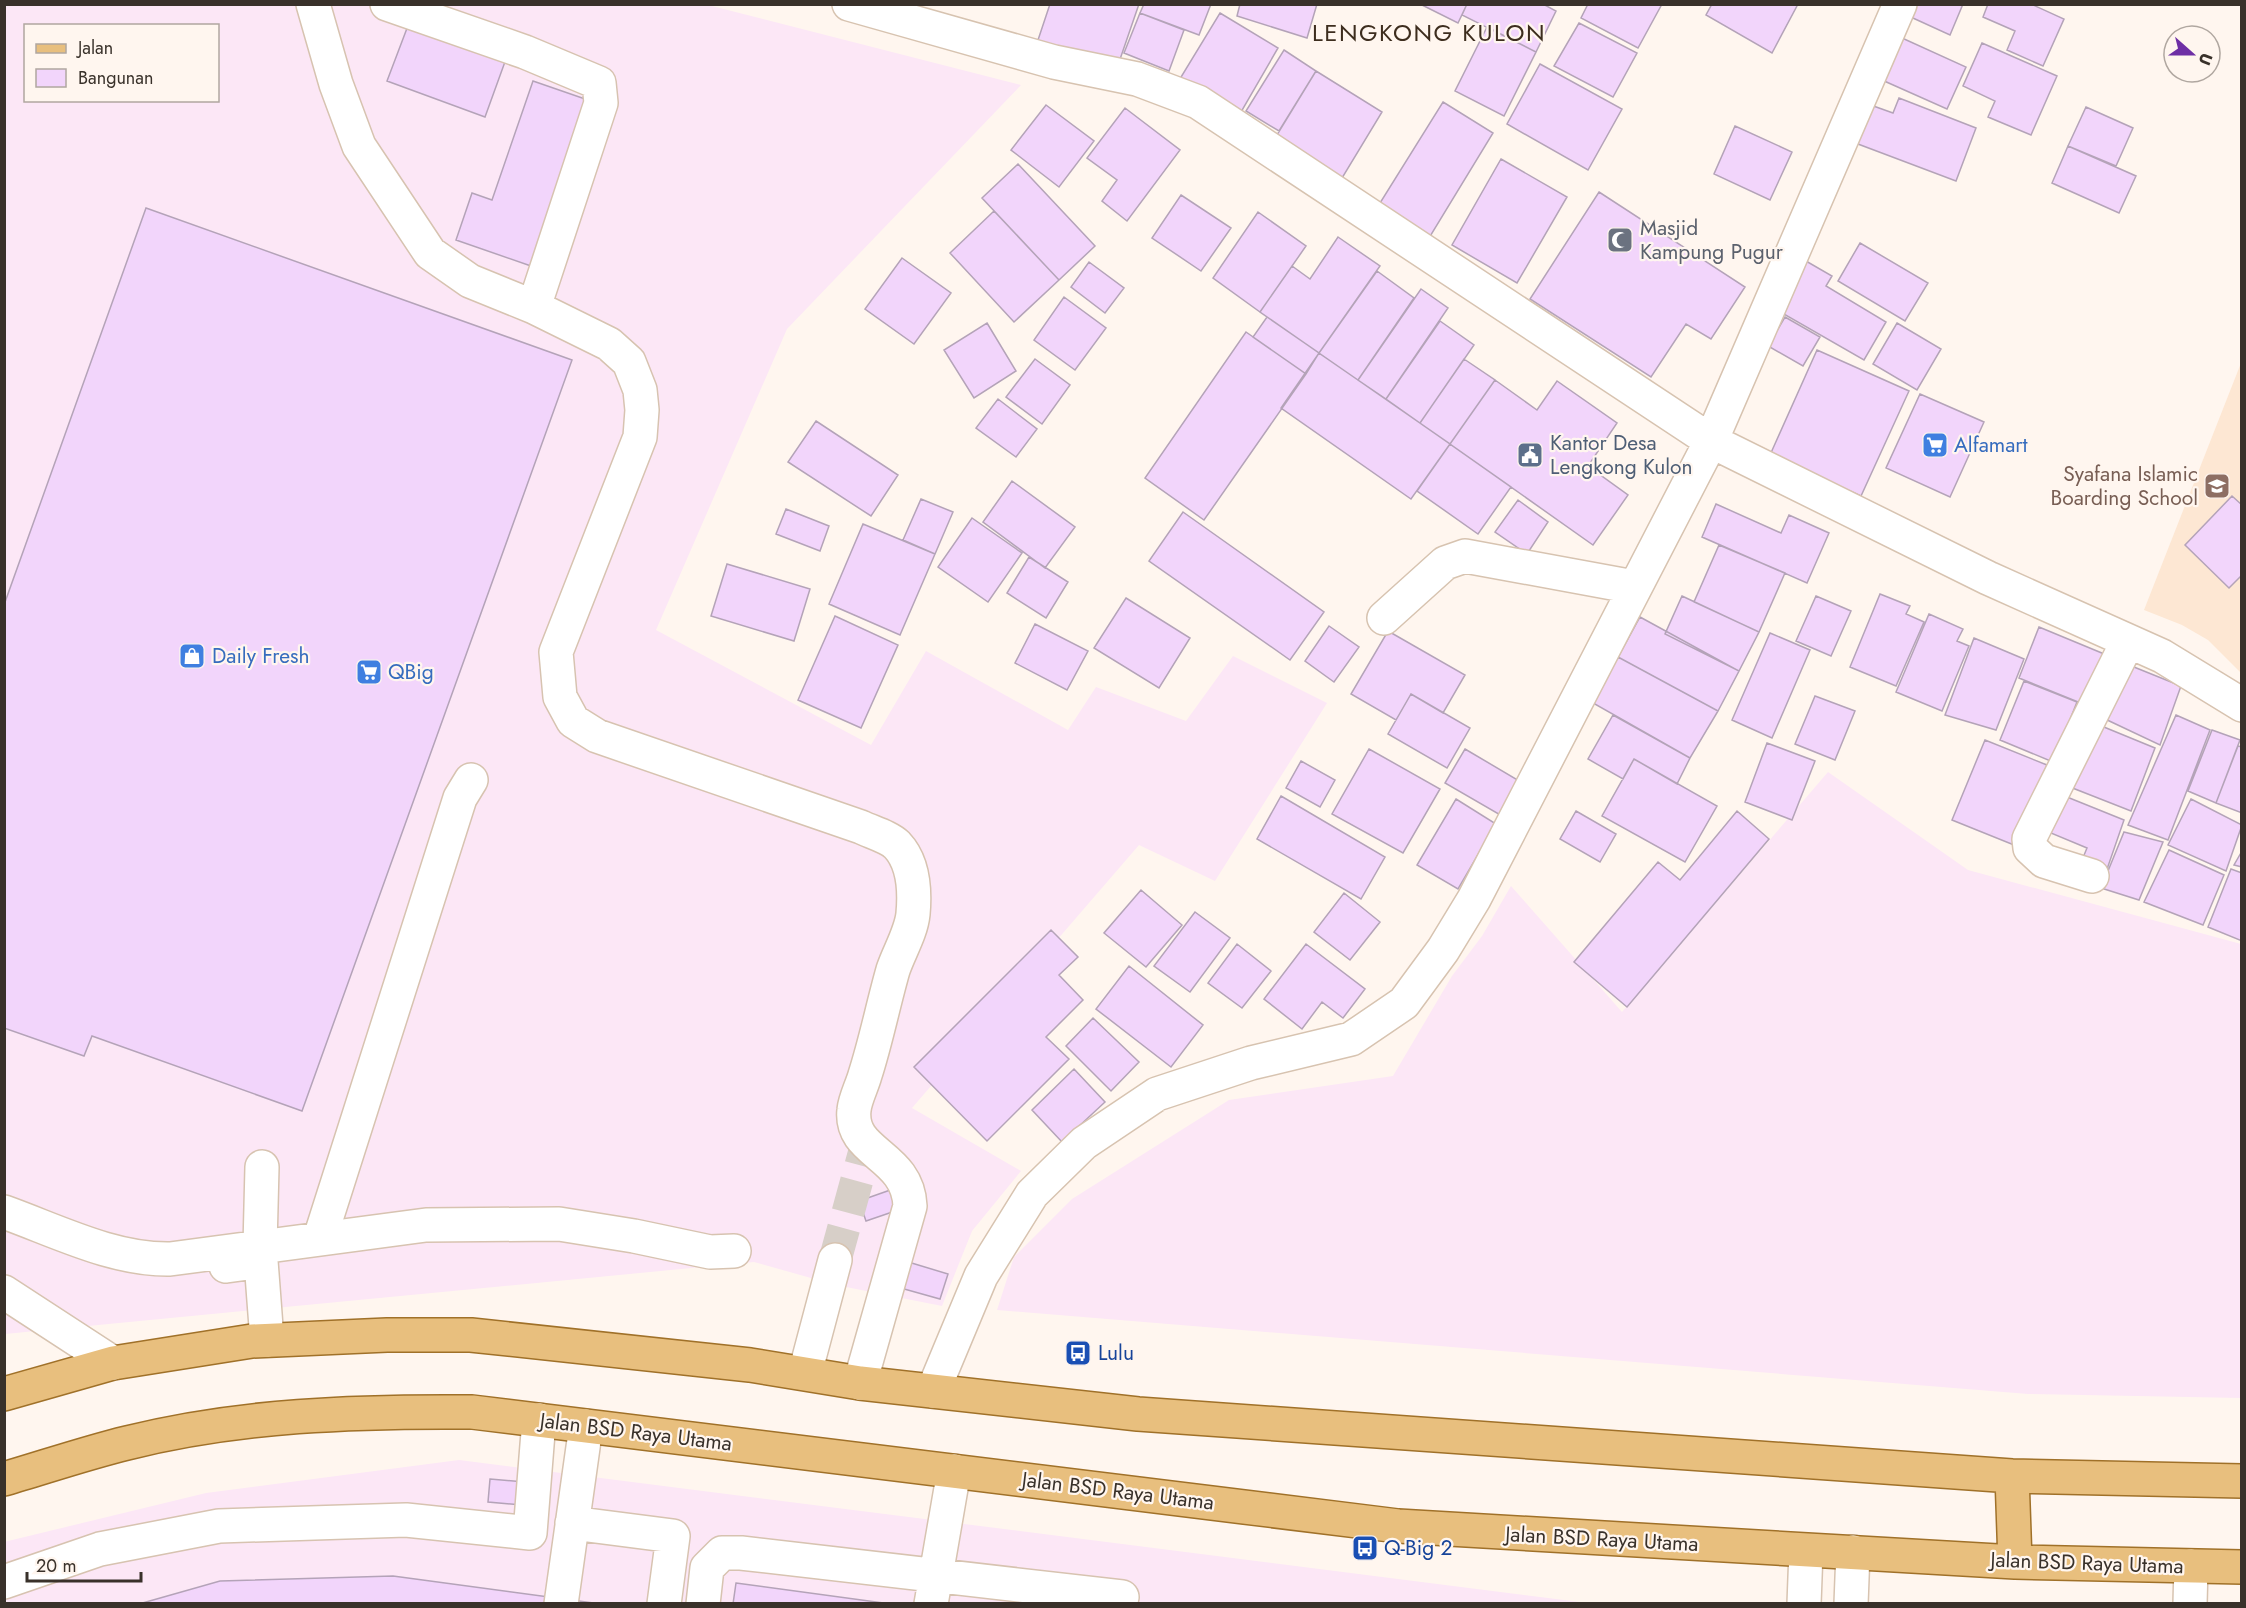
<svg xmlns="http://www.w3.org/2000/svg" width="2246" height="1608" viewBox="0 0 2246 1608" font-family="Jost,sans-serif">
<style>
.commercial{fill:#fce7f6;fill-rule:evenodd}
.built{fill:#fde7d3}
.building{fill:#f2d5fb;stroke:#b4a3b8;stroke-width:1.5}
.lines{fill:none;stroke-linecap:round;stroke-linejoin:round}
.minor-tunnel{stroke:#d7cfc8;stroke-width:33;stroke-dasharray:33 16;stroke-linecap:butt}
.minor-casing{stroke:#d7c3b0;stroke-width:36}
.major-casing{stroke:#a07129;stroke-width:36}
.minor{stroke:#fff;stroke-width:33}
.major{stroke:#e8bf7e;stroke-width:33}
.labels{text-anchor:middle;stroke-width:4.5;stroke-linejoin:round;paint-order:stroke}
.worship-label{font-size:21px;fill:#5b616d;stroke:#fff6ef;text-anchor:start}
.service-label{font-size:21px;fill:#4e5e75;stroke:#fff6ef;text-anchor:start}
.shop-label{font-size:21px;fill:#366cbe;stroke:#fff6ef;text-anchor:start}
.education-label{font-size:21px;fill:#785e54;stroke:#fff6ef;text-anchor:end}
.transit-label{font-size:21px;fill:#164399;stroke:#fff6ef;text-anchor:start}
.street-label{font-size:21px;fill:#39312a;stroke:#fff6ef}
.quarter-label{font-size:24px;letter-spacing:1.5px;fill:#3d2d1e;stroke:#fff6ef}
</style>
<rect width="100%" height="100%" fill="#fff6ef"/>
<path class="commercial" d="M5 5H708L1021 85 787 329 656 630 871 745 926 651 1068 730 1096 687 1186 721 1233 656 1327 703 1215 881 1139 845 912 1108 1021 1171 972 1231 942 1306 836 1285 754 1262 5 1334ZM26 26H218V100H26Z
M1828 772 1968 870 2241 944V1398L2028 1394 997 1310 1014 1257 1072 1199 1229 1100 1393 1076 1452 976 1482 936 1511 886 1622 1012Z
M459 1460 1588 1603H1629L5 1604 4 1542 206 1493Z"/>
<path class="built" d="M2241 363V673L2208 640 2182 625 2144 610Z"/>
<path class="building" d="M1050 4H1139L1117 68 1038 40Z
M1144 4H1211L1199 35 1140 13Z
M1240 4H1317L1307 38 1237 16Z
M1420 4H1467L1458 23Z
M1467 4H1543L1556 11 1536 52 1462 15Z
M1588 4H1662L1638 48 1581 18Z
M1712 4H1798L1772 53 1706 15Z
M1905 4H1963L1950 35 1902 13Z
M1988 4H2031L2064 19 2043 66 2007 50 2015 31 1983 17Z
M1140 13 1184 30 1169 71 1124 53Z
M1220 13 1278 48 1237 119 1178 82Z
M409 23 506 59 485 117 387 81Z
M1579 23 1637 53 1613 97 1554 66Z
M1487 27 1536 52 1504 116 1455 91Z
M1891 33 1966 67 1947 109 1873 76Z
M1982 43 2057 76 2031 135 1988 117 1995 101 1963 86Z
M1284 50 1316 71 1279 131 1246 111Z
M1540 64 1622 109 1588 170 1507 124Z
M1316 71 1382 112 1336 188 1269 148Z
M533 81 588 100 531 266 456 240 472 193 492 200Z
M1899 98 1976 128 1956 181 1850 141 1865 103 1893 113Z
M1443 102 1493 133 1426 243 1375 211Z
M1046 105 1094 141 1059 187 1011 150Z
M2086 107 2133 128 2116 166 2068 146Z
M1125 108 1180 150 1127 221 1102 201 1117 180 1087 158Z
M1735 126 1792 152 1770 200 1714 174Z
M2068 146 2136 176 2119 213 2052 183Z
M1501 159 1567 197 1517 283 1452 245Z
M1018 164 1095 246 1059 280 982 198Z
M1599 192 1745 287 1711 339 1686 324 1651 377 1530 299Z
M1181 195 1231 228 1201 271 1152 238Z
M146 208 572 360 302 1111 92 1036 84 1056 4 1028V605Z
M994 211 1059 280 1014 322 950 253Z
M1258 212 1306 246 1260 312 1213 278Z
M1338 237 1380 266 1319 353 1260 312 1292 266 1310 279Z
M1860 243 1928 283 1905 321 1838 281Z
M1799 257 1832 276 1826 286 1886 322 1864 360 1770 306Z
M902 258 951 293 914 344 865 309Z
M1089 262 1124 288 1105 313 1071 287Z
M1377 271 1414 298 1358 380 1319 353Z
M1421 289 1448 308 1386 399 1358 380Z
M1064 297 1106 328 1075 370 1034 340Z
M1267 317 1319 353 1306 374 1253 337Z
M1785 317 1820 337 1803 366 1768 346Z
M1440 321 1474 345 1420 423 1386 399Z
M987 323 1016 371 974 398 944 350Z
M1897 323 1941 349 1917 390 1873 364Z
M1246 332 1306 374 1204 520 1145 478Z
M1817 350 1909 391 1861 496 1770 455Z
M1319 353 1450 444 1411 499 1281 408Z
M1035 359 1070 385 1042 424 1006 397Z
M1464 359 1495 380 1450 444 1420 423Z
M1495 380 1537 410 1557 381 1617 423 1588 466 1628 495 1593 545 1450 444Z
M1920 394 1984 422 1950 497 1886 468Z
M998 399 1037 429 1016 457 976 428Z
M816 421 898 475 871 516 788 462Z
M1450 444 1511 487 1478 534 1417 491Z
M1012 481 1075 527 1045 568 983 522Z
M2232 496 2242 505V575L2229 588 2185 545Z
M921 499 953 512 935 554 903 540Z
M1518 500 1548 522 1527 554 1495 532Z
M1716 504 1781 533 1789 515 1829 533 1807 583 1702 537Z
M786 509 829 526 820 551 776 534Z
M1183 512 1324 612 1290 660 1149 561Z
M972 518 1022 553 988 602 938 567Z
M863 524 935 554 900 635 829 604Z
M1719 545 1785 573 1759 632 1694 602Z
M1029 557 1068 582 1046 618 1007 593Z
M727 564 810 589 794 641 711 616Z
M1880 594 1910 606 1906 614 1924 622 1896 686 1850 667Z
M1682 596 1759 632 1739 671 1665 634Z
M1816 596 1851 611 1831 656 1796 641Z
M1126 598 1190 638 1159 688 1094 648Z
M1929 614 1963 629 1957 641 1969 646 1942 711 1896 692Z
M835 616 898 645 861 728 798 700Z
M1640 617 1739 671 1718 711 1618 657Z
M1035 624 1088 651 1067 690 1015 663Z
M1329 626 1359 647 1334 682 1305 661Z
M2039 627 2109 656 2088 706 2019 678Z
M1388 631 1465 675 1443 713 1411 694 1396 720 1351 694Z
M1770 633 1810 650 1772 738 1732 720Z
M1974 638 2024 659 1996 730 1945 715Z
M1618 657 1718 711 1690 758 1593 703Z
M2124 663 2181 686 2160 745 2103 718Z
M2024 681 2077 702 2053 762 2000 740Z
M1411 694 1470 728 1447 768 1388 734Z
M1815 696 1855 711 1835 760 1795 744Z
M1613 715 1690 758 1677 784 1634 759 1623 779 1588 759Z
M2176 715 2210 730 2168 840 2128 825Z
M2099 725 2155 748 2131 811 2070 787Z
M2212 730 2240 740 2216 803 2188 791Z
M1985 740 2047 765 2014 845 1952 820Z
M1767 743 1815 761 1792 820 1745 802Z
M2238 746 2242 747V813L2216 803Z
M1369 749 1440 789 1403 853 1332 814Z
M1465 749 1521 782 1502 816 1445 783Z
M1634 759 1717 806 1685 862 1602 816Z
M1301 761 1335 780 1320 807 1286 788Z
M1281 796 1385 857 1361 899 1257 839Z
M2067 797 2124 820 2105 875 2080 865 2087 848 2046 831Z
M1456 799 1496 824 1458 889 1417 865Z
M2191 799 2242 825 2226 871 2168 845Z
M1576 811 1616 834 1600 862 1560 839Z
M1737 811 1769 839 1627 1007 1574 962 1658 862 1680 880Z
M2124 832 2163 842 2139 900 2101 888Z
M2169 850 2224 875 2203 925 2144 902Z
M2242 851V867L2234 865Z
M2231 869 2242 873V941L2208 927Z
M1141 890 1182 925 1146 967 1104 933Z
M1344 893 1380 922 1350 960 1314 932Z
M1195 912 1230 938 1190 992 1154 966Z
M1051 930 1078 957 1059 975 1083 1000 1046 1037 1069 1059 987 1141 914 1067Z
M1237 944 1271 971 1242 1008 1208 983Z
M1306 944 1365 989 1343 1018 1322 1002 1302 1029 1264 999Z
M1129 966 1203 1025 1171 1067 1096 1009Z
M1093 1018 1139 1062 1111 1091 1066 1046Z
M1074 1069 1105 1102 1062 1142 1032 1110Z
M896 1188 904 1208 866 1221 859 1201Z
M905 1261 948 1274 940 1299 897 1287Z
M490 1479 546 1484 544 1507 488 1502Z
M393 1576 601 1604H139L220 1581Z
M736 1583 891 1604H733Z"/>
<g class="lines">
<path class="minor-tunnel" d="M835 1260 866 1147"/>
<g class="minor-casing">
<path id="minor" d="M313 4 336 84 359 146 430 253 470 281 534 307 609 344 629 362 640 390 642 410 640 437 556 652 560 697 573 721 597 736 861 827C871 832 889 837 897 845 914 863 915 892 913 914 911 933 899 952 893 970 883 1005 876 1041 865 1075 862 1086 855 1099 854 1110 849 1154 908 1154 910 1206L860 1383
M387 4 525 52 599 83 601 103 534 307
M849 4 1054 62 1137 79 1198 102 1711 441 1988 578 2162 656 2242 705
M1384 618 1445 563 1465 556 1634 587
M2092 876 2044 861 2030 848 2029 839 2128 641
M4 1212C57 1231 113 1260 170 1259L426 1225 559 1224 634 1236 710 1252 734 1251
M320 1238 460 798 471 780
M260 1246 262 1167
M226 1266 261 1261 267 1340
M4 1292 113 1363
M805 1373 835 1260
M933 1391 981 1276 1032 1194 1084 1143 1157 1094 1251 1063 1351 1039 1404 1003 1443 950 1474 899 1711 441 1900 4
M572 1523 673 1536 664 1604
M4 1582 100 1549 219 1526 406 1520 530 1533 539 1420
M561 1604 586 1426
M703 1604 707 1568 722 1553H741L1122 1597
M931 1604 954 1471
M1804 1604 1806 1551
M1851 1604 1853 1552
M2190 1604 2191 1566"/>
</g>
<g class="major-casing">
<path id="major" d="M4 1394 113 1363 252 1341 387 1335H471L750 1365 860 1383 1138 1414 2012 1476 2242 1481
M2012 1476 2015 1562
M4 1479C45 1467 86 1453 127 1443 239 1415 356 1411 472 1412L1398 1526 2015 1562 2242 1567"/>
</g>
<use href="#minor" class="minor"/>
<use href="#major" class="major"/>
</g>
<defs>
<g id="mosque-square" transform="scale(1.35)"><rect x="-9" y="-9" width="18" height="18" rx="4" fill="#6b7280" stroke="#fff6ef"/><path d="M3.5-4.9A6 6 0 1 0 3.5 4.9A5 5 0 1 1 3.5-4.9Z" fill="#fff"/></g>
<g id="supermarket-square" transform="scale(1.35)"><rect x="-9" y="-9" width="18" height="18" rx="4" fill="#3f7fe0" stroke="#fff6ef"/><path d="M-6-5.5h2.5l.6 2H6L4.5 2H-2.5L-4.4-4H-6ZM-1.5 3.2a1.3 1.3 0 1 0 .1 0ZM3 3.2a1.3 1.3 0 1 0 .1 0Z" fill="#fff"/></g>
<g id="civic-square" transform="scale(1.35)"><rect x="-9" y="-9" width="18" height="18" rx="4" fill="#5c6f8a" stroke="#fff6ef"/><path d="M-.6-6.5H3V-4.5H.6V-3L4-1V1h2V6H-6V1h2V-1L-.6-3ZM-1.2 2.5V6h2.4V2.5Z" fill="#fff"/></g>
<g id="school-square" transform="scale(1.35)"><rect x="-9" y="-9" width="18" height="18" rx="4" fill="#8d6e63" stroke="#fff6ef"/><path d="M0-5L7-2L0 1L-7-2ZM-4 1L0 2.5L4 1V4Q0 6-4 4Z" fill="#fff"/></g>
<g id="shop-square" transform="scale(1.35)"><rect x="-9" y="-9" width="18" height="18" rx="4" fill="#3f7fe0" stroke="#fff6ef"/><path d="M-5-2.5h2.3a2.7 3.5 0 0 1 5.4 0H5L5.5 6h-11ZM-1.5-2.5h3a1.5 2.3 0 0 0-3 0Z" fill="#fff"/></g>
<g id="bus-square" transform="scale(1.35)"><rect x="-9" y="-9" width="18" height="18" rx="4" fill="#1a4fb4" stroke="#fff6ef"/><path d="M-5-6H5V4H4V6H2V4H-2V6H-4V4H-5ZM-3.5-4V0h7V-4ZM-3.5 1.2v1.5H-2V1.2ZM2 1.2v1.5H3.5V1.2Z" fill="#fff"/></g>
</defs>
<g fill-rule="evenodd">
<use href="#mosque-square" x="1620" y="240"/>
<use href="#supermarket-square" x="1935" y="445"/>
<use href="#civic-square" x="1530" y="455"/>
<use href="#school-square" x="2217" y="486"/>
<use href="#shop-square" x="192" y="656"/>
<use href="#supermarket-square" x="369" y="672"/>
<use href="#bus-square" x="1078" y="1353"/>
<use href="#bus-square" x="1365" y="1548"/>
</g>
<g class="labels">
<g class="worship-label">
<text x="1640" y="235">Masjid<tspan x="1640" dy="24">Kampung Pugur</tspan></text>
</g>
<g class="service-label">
<text x="1550" y="450">Kantor Desa<tspan x="1550" dy="24">Lengkong Kulon</tspan></text>
</g>
<g class="shop-label">
<text x="1954" y="452">Alfamart</text>
<text x="212" y="663">Daily Fresh</text>
<text x="388" y="679">QBig</text>
</g>
<g class="education-label">
<text x="2198" y="481">Syafana Islamic<tspan x="2198" dy="24">Boarding School</tspan></text>
</g>
<g class="transit-label">
<text x="1098" y="1360">Lulu</text>
<text x="1384" y="1555">Q-Big 2</text>
</g>
<g class="street-label">
<text transform="translate(636 1432) rotate(7)" y="7">Jalan BSD Raya Utama</text>
<text transform="translate(1118 1491) rotate(7)" y="7">Jalan BSD Raya Utama</text>
<text transform="translate(1602 1539) rotate(3)" y="7">Jalan BSD Raya Utama</text>
<text transform="translate(2087 1563) rotate(2)" y="7">Jalan BSD Raya Utama</text>
</g>
<g class="quarter-label">
<text x="1429" y="41">LENGKONG KULON</text>
</g>
</g>
<rect width="2246" height="1608" fill="none" stroke="#39312a" stroke-width="12"/>
<rect x="24" y="24" width="195" height="78" fill="#fff6ef" stroke="#b0a7a0" stroke-width="1.5"/>
<rect x="36" y="44" width="30" height="9" fill="#e8bf7e" stroke="#b0a7a0" stroke-width="1.5"/>
<text x="78" y="54" font-size="18" fill="#39312a">Jalan</text>
<rect x="36" y="69" width="30" height="18" fill="#f2d5fb" stroke="#b0a7a0" stroke-width="1.5"/>
<text x="78" y="84" font-size="18" fill="#39312a">Bangunan</text>
<g transform="translate(2192 54) rotate(111)"><circle r="28" fill="#fff6ef" stroke="#b0a7a0" stroke-width="1.5"/>
<path d="M0-4.5L10 22L0 15L-10 22Z" fill="#6e2fa5"/>
<text y="-9" font-size="16" font-weight="bold" text-anchor="middle" fill="#39312a">U</text>
</g>
<path d="M27 1572v9h114v-9" fill="none" stroke="#39312a" stroke-width="3"/>
<text x="36" y="1572" font-size="18" fill="#39312a" stroke="#fff6ef" stroke-width="4.5" paint-order="stroke">20 m</text>
</svg>
